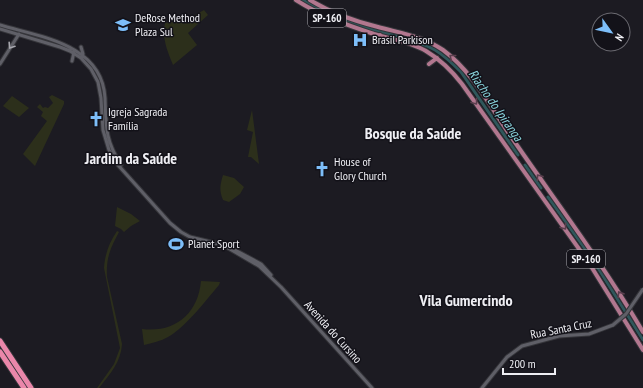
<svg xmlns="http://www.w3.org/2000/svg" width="643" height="388" viewBox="0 0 643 388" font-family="'PT Sans Narrow',sans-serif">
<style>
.green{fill:#2c2f1b}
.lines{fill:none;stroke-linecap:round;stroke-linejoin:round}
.river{stroke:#2f575b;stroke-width:3}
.secondary-casing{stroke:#35353a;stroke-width:5}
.primary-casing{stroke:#35353a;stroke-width:6}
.highway-casing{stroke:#35353a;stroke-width:7}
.secondary{stroke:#5f5f67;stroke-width:3}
.primary{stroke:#b2778f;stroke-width:4}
.highway{stroke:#ea87aa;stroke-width:5}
.secondary-bridge-casing{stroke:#35353a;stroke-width:5;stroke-linecap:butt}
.secondary-bridge{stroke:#5f5f67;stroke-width:3}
.oneway{stroke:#a7a7ae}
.oneway2{stroke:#5b3f4e}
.labels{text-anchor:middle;stroke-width:3;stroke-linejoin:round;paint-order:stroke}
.shield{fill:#131219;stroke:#adadb2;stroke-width:1}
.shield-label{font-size:11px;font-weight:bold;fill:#efeff4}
.poi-label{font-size:12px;fill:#efeff4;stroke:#131219;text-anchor:start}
.street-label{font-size:12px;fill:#efeff4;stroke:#131219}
.water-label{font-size:13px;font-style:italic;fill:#89d4dc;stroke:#131219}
.district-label{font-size:16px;font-weight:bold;fill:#efeff4;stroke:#131219}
</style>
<rect width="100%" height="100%" fill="#1c1b22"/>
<path class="green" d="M204 10 208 15 188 33 197 45 173 65C167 50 162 39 165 23L188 19Z
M52 95 64 101V104L35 166 23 154 47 121 41 116 43 112 37 107 40 104 43 108 45 107 48 108 53 103 49 97Z
M12 96 29 108 19 117 3 106Z
M252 110 259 164 251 157H248L253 132 247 130Z
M223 175 234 178 244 187 240 194 229 202 223 200C219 190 220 185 223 175Z
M117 207 131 214 140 221 131 226 124 232 121 229 115 226Z
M117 231 119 232C110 249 106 258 107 277L122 344C121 362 110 374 99 388H97L114 364 120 348 104 268C105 254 109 243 117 231Z
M201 281 220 282 219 285C206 300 186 327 168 337 161 341 152 343 144 345L142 329C175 333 198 314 201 281Z"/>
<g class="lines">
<path class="river" d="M303 0C329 18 359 26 389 34 405 39 421 42 435 50 445 56 453 64 461 72L518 155
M525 165 541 188
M548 197 593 260 643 340"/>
<g class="secondary-casing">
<path id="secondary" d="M0 25C40 37 102 44 105 98 106 126 105 140 121 165
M0 29 60 47 70 51 81 58 91 69 98 82 101 98 103 130 109 150 118 165 170 223 181 232 190 237 223 245 259 266 282 288
M81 47 83 54
M72 61 74 52
M0 64 19 34
M235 250 261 264 271 275
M281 287 372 388
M482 388 507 357 522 346 559 336 589 334 613 325"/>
</g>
<g class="primary-casing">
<path id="primary" d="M296 0C321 16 347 25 374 34 391 39 411 42 426 51 441 60 452 71 462 84L589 263 643 350
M310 0C331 13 354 21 378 27 400 33 423 36 443 50 473 72 491 108 512 138 556 202 603 264 643 332
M374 41 380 35
M429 64 437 58"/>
</g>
<g class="highway-casing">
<path id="highway" d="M0 341 31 388
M0 352 24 388"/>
</g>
<use href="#secondary" class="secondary"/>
<use href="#primary" class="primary"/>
<use href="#highway" class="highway"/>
<g class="secondary-bridge-casing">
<path id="secondary-bridge" d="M613 325 626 314 643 289"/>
</g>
<use href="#secondary-bridge" class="secondary-bridge"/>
</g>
<defs><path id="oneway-chevron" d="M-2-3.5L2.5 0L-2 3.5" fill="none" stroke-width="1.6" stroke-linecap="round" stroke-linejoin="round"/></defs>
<use class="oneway" href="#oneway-chevron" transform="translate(11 46) rotate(123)"/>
<g class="oneway2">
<use href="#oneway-chevron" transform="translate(452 57) rotate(-141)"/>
<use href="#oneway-chevron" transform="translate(475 102) rotate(54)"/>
<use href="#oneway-chevron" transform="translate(539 177) rotate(-126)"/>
<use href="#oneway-chevron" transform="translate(564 227) rotate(53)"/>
<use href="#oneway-chevron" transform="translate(620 294) rotate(-122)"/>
</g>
<defs>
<g id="university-bare" transform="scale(1.2)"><path d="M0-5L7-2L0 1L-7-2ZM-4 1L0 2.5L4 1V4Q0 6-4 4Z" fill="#7dbef9" stroke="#131219" stroke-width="2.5" paint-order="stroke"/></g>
<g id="hospital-bare" transform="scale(1.2)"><path d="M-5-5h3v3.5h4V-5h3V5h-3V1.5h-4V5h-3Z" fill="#7dbef9" stroke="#131219" stroke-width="2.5" paint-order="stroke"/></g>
<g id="church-bare" transform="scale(1.2)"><path d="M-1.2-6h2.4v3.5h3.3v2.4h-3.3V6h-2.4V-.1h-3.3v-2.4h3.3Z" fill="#7dbef9" stroke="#131219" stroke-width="2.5" paint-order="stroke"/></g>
<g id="stadium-bare" transform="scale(1.2)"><path d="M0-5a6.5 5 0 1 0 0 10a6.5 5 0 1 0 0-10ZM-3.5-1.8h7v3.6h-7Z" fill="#7dbef9" stroke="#131219" stroke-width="2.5" paint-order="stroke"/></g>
</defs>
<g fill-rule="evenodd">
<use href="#university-bare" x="123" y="25"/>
<use href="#hospital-bare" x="360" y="40"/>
<use href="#church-bare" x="96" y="119"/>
<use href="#church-bare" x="322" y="169"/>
<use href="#stadium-bare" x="176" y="244"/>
</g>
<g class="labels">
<g class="shield">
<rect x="308" y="9" width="38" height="18" rx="3"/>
<rect x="567" y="250" width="38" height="18" rx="3"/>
</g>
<g class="shield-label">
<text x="327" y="22">SP-160</text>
<text x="586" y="263">SP-160</text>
</g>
<g class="poi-label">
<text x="135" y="22">DeRose Method<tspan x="135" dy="14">Plaza Sul</tspan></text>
<text x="372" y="44">Brasil Parkison</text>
<text x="108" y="116">Igreja Sagrada<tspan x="108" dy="14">Família</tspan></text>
<text x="334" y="166">House of<tspan x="334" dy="14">Glory Church</tspan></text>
<text x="188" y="248">Planet Sport</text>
</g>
<g class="street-label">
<text transform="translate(561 329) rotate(-11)" y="4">Rua Santa Cruz</text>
<text transform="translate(333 332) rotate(48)" y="4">Avenida do Cursino</text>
</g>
<g class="water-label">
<text transform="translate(496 105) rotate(55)" y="5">Riacho do Ipiranga</text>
</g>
<g class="district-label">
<text x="413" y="139">Bosque da Saúde</text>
<text x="131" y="164">Jardim da Saúde</text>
<text x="466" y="306">Vila Gumercindo</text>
</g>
</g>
<g transform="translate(611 32) rotate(123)"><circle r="19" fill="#131219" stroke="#6b6a71"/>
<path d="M0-3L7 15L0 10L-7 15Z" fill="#7dbef9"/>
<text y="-6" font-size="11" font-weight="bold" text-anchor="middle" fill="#efeff4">N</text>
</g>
<path d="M503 368v6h52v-6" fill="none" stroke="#efeff4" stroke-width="2"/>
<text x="509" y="368" font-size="12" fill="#efeff4" stroke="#131219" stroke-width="3" paint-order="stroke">200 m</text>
</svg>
